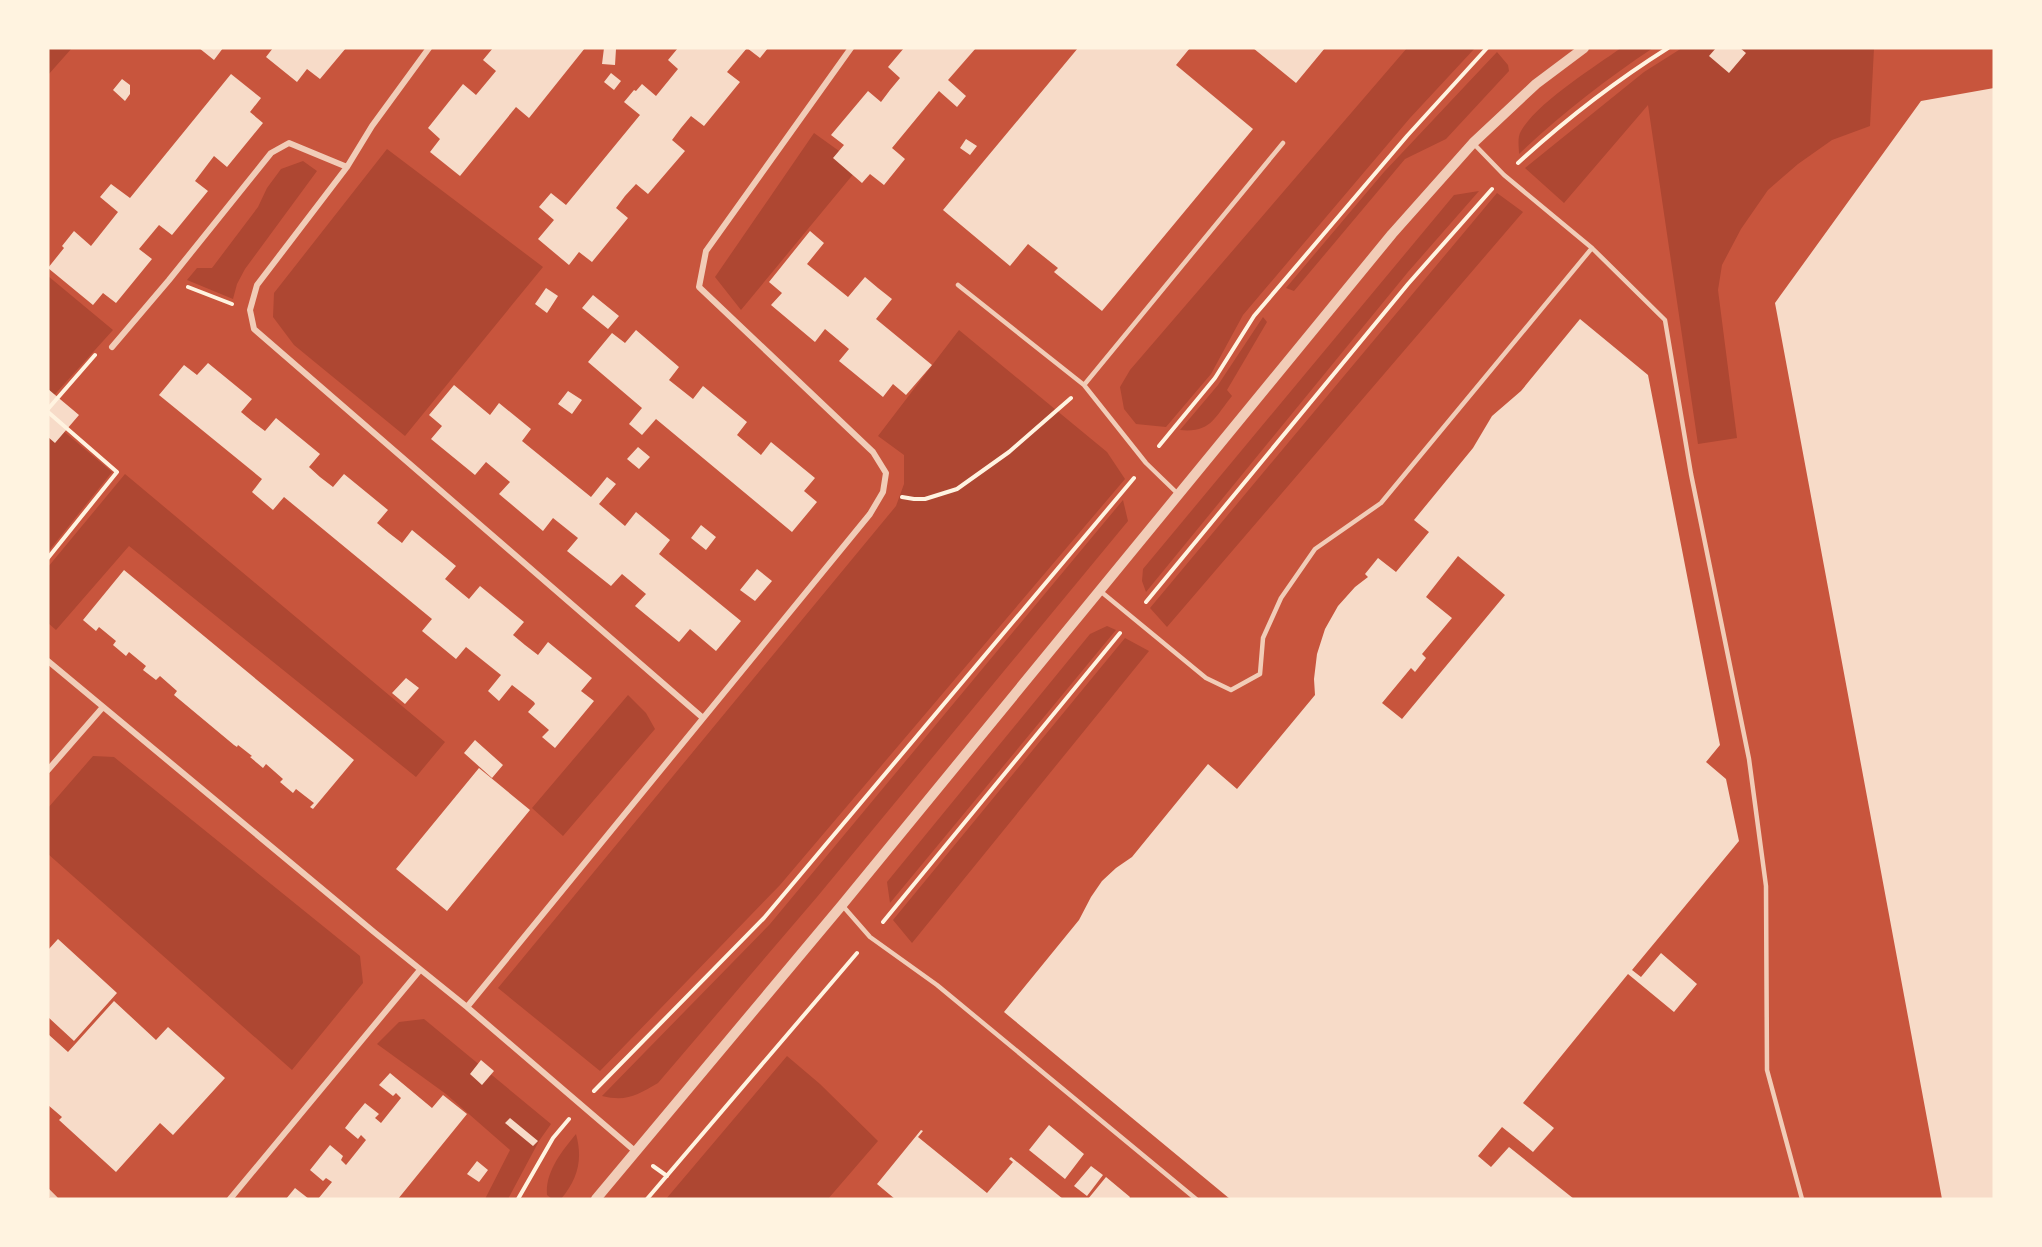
<svg xmlns="http://www.w3.org/2000/svg" width="2042" height="1247" viewBox="0 0 2042 1247" font-family="'Sofia Sans Condensed',sans-serif">
<style>
.green{fill:#ae4732}
.building{fill:#f7dbc8;fill-rule:evenodd}
.lines{fill:none;stroke-linecap:round;stroke-linejoin:round}
.path{stroke:#fff3e0;stroke-width:4}
.service{stroke:#f1ccb7;stroke-width:4.5}
.minor{stroke:#f1ccb7;stroke-width:6}
.tertiary{stroke:#f1ccb7;stroke-width:10}
</style>
<rect width="100%" height="100%" fill="#c8553d"/>
<path class="green" d="M48 48H72L48 75Z
M1407 48H1475L1410 118 1243 315 1211 374 1166 427 1136 424 1124 409 1120 387 1130 370Z
M1621 48H1653C1605 80 1561 114 1519 154 1519 147 1517 137 1521 131 1537 103 1594 67 1621 48Z
M1682 48H1874L1870 126 1832 140 1798 164 1768 190 1741 229 1722 265 1718 290 1737 438 1698 444 1648 105 1564 203 1525 168 1644 72Z
M1497 52 1508 65 1509 71 1446 139 1405 159 1294 291 1286 288 1384 172Z
M814 133 860 166 741 310 715 277Z
M387 149 543 267 405 436 294 345 273 317 274 293Z
M303 161 317 171 245 269 237 284 233 299 187 280 197 268H212L258 207 267 188 281 169Z
M1479 191 1408 272 1146 592 1142 581 1143 569 1454 195Z
M1497 193 1523 212 1167 627 1150 608Z
M48 276 113 330 48 402Z
M1263 317 1267 322 1227 390 1232 396C1214 418 1211 433 1180 430L1218 385Z
M959 330 1107 452 1125 479 780 885 600 1071 498 988 896 506 904 484V455L878 436Z
M48 418 112 472 48 552Z
M125 474 445 742 416 777 129 546 56 630 48 623V567Z
M1123 500 1128 521 817 897 658 1083C637 1095 627 1102 602 1096L770 924Z
M1107 626 1116 630 890 903 887 882 1090 634Z
M1125 638 1149 651 912 943 893 920Z
M628 695 646 713 655 729 563 836 532 808Z
M93 756 114 757 360 956 363 983 292 1070 48 854V808Z
M424 1019 551 1124 539 1141 508 1199H485L510 1150 446 1094 377 1044 399 1022Z
M787 1056 820 1084 878 1141 828 1199H666Z
M576 1134C583 1159 578 1179 561 1199H552L547 1195C545 1172 562 1151 576 1134Z"/>
<path class="building" d="M199 48H223L214 60Z
M273 48H346L320 79 307 69 297 82 266 57Z
M493 48H585L529 118 516 107 460 176 430 152 440 139 428 128 463 84 476 95 496 71 483 60Z
M604 48 616 49 615 65 602 64Z
M678 48H747L727 72 740 82 704 126 691 116 681 128 672 140 685 151 648 194 636 184 625 196 616 208 628 218 592 262 579 252 569 265 538 239 554 220 539 207 551 193 566 205 640 115 624 102 634 90 636 91 642 84 656 96 678 69 668 60Z
M747 48H768L760 58Z
M904 48H976L948 80 966 96 957 107 939 91 892 148 905 159 884 185 870 174 862 183 833 158 844 145 831 135 868 91 881 102 890 90 900 78 888 67Z
M1078 48H1190L1176 65 1253 129 1102 311 1054 272 1058 268 1028 244 1010 266 943 210Z
M1253 48H1325L1296 83Z
M1716 48H1740L1746 53 1729 73 1709 56Z
M611 73 621 81 614 90 604 82Z
M231 74 261 98 250 112 263 123 227 167 214 156 195 181 208 191 172 235 159 225 139 249 152 259 116 303 103 293 93 305 48 268 64 248 62 246 74 231 91 246 118 212 100 197 111 184 130 198Z
M122 79 130 85V94L125 101 113 90Z
M1994 88V1199H1942L1775 303 1921 101Z
M966 139 977 146 970 155 960 148Z
M810 231 824 243 807 264 848 297 865 277 878 288 892 299 876 319 932 365 906 395 893 384 883 397 839 361 849 349 825 329 815 342 771 305 782 293 769 282Z
M546 288 558 296 547 313 535 304Z
M593 295 619 316 608 329 582 308Z
M1580 319 1648 375 1720 745 1706 762 1726 779 1739 841 1632 970 1641 977 1661 953 1697 984 1674 1012 1628 974 1523 1103 1554 1128 1533 1152 1502 1127 1478 1156 1491 1167 1509 1147 1574 1199H1230L1004 1012 1079 920 1091 897 1102 881 1116 868 1132 857 1208 764 1237 789 1315 695 1314 679 1317 654 1325 629 1338 606 1355 587 1368 577 1365 574 1378 558 1396 572 1429 532 1414 520 1473 448 1492 416 1521 391ZM1458 556 1505 595 1402 719 1382 703 1411 668 1415 672 1426 658 1422 654 1452 618 1426 597Z
M636 330 679 367 669 380 693 399 703 386 747 422 737 435 761 455 771 442 815 478 804 491 817 502 792 532 656 419 642 435 629 424 642 408 588 362 612 333 625 343Z
M208 363 252 399 241 412 253 422 265 431 276 418 320 454 309 467 320 477 333 487 344 474 388 510 377 523 389 533 402 543 412 530 456 566 445 579 469 599 480 586 524 622 513 635 525 645 538 655 548 642 592 678 581 691 594 701 555 748 542 737 549 730 528 712 535 704 534 702 512 685 499 701 488 691 501 675 466 647 456 659 422 631 432 619 284 497 273 510 252 492 262 479 159 395 184 365 197 375Z
M454 385 490 415 499 403 531 429 522 441 591 497 607 477 616 484 599 504 625 526 636 512 670 540 659 554 741 621 716 651 690 629 679 642 635 606 646 594 622 574 611 586 567 551 578 538 553 518 543 531 499 494 510 482 486 462 475 475 431 439 442 426 429 415Z
M48 389 79 415 55 443 48 437Z
M568 391 582 400 572 414 558 404Z
M638 447 650 457 639 469 627 459Z
M701 525 716 537 706 550 691 538Z
M757 569 772 581 755 601 740 590Z
M124 570 354 760 313 809 310 807 314 803 296 789 293 793 280 782 283 779 266 764 263 768 250 757 252 756 238 745 237 747 234 745 174 695 177 691 160 676 156 680 143 670 146 666 129 652 126 656 113 645 116 641 99 627 96 631 83 620Z
M406 678 419 688 405 704 392 693Z
M475 740 503 765 492 778 464 753Z
M479 768 530 810 447 911 396 869Z
M58 939 117 993 74 1041 48 1017V950Z
M114 1001 156 1040 168 1027 225 1078 173 1135 160 1123 116 1172 59 1120 62 1117 48 1105V1034L68 1052Z
M481 1060 494 1071 482 1085 470 1074Z
M390 1073 432 1108 443 1095 467 1114 398 1199H318L332 1182 326 1178 323 1181 310 1170 330 1145 343 1156 341 1160 346 1165 366 1140 361 1135 358 1139 345 1128 355 1115 365 1103 379 1114 375 1118 381 1123 401 1098 396 1093 393 1096 379 1085Z
M510 1118 538 1141 533 1146 505 1123Z
M1049 1125 1084 1154 1065 1179 1029 1150Z
M921 1130 923 1131 918 1137 987 1193 1013 1162 1009 1159 1011 1157 1063 1199H895L877 1184Z
M477 1161 488 1170 479 1182 467 1174Z
M1091 1166 1103 1175 1087 1196 1074 1186Z
M1106 1177 1130 1197 1129 1199H1088Z
M295 1188 309 1199H286Z"/>
<g class="lines">
<path class="path" d="M1518 163C1565 120 1614 82 1668 48
M188 287 232 304
M48 409 95 355
M48 412 117 472 48 558
M1159 446 1215 378 1254 316 1407 136 1487 48
M902 497 914 499H925L957 489 1009 452 1071 398
M1146 602 1408 284 1492 189
M883 922 1120 633
M594 1091 764 918 1134 478
M653 1166 667 1176
M518 1199 553 1138 569 1119
M647 1199 857 953"/>
<path class="service" d="M1473 143 1504 175 1592 248 1665 320 1691 474 1749 759 1766 886 1767 1070 1802 1199
M958 285 1084 385 1146 463 1178 494
M1084 385 1283 143
M1099 590 1206 678 1231 690 1260 674 1263 638 1281 598 1315 549 1381 503 1592 248
M842 905 870 937 937 985 1196 1199"/>
<path class="minor" d="M429 48 372 126 347 167 257 285 250 310 254 329 703 718
M112 347 169 280 271 153 289 143 347 167
M48 661 374 932 467 1007 635 1151
M48 770 103 707
M467 1007 870 514 883 492 886 473 873 452 699 287 706 251 851 48
M48 1192 55 1199
M230 1199 420 970"/>
<path class="tertiary" d="M596 1199 842 905 1392 234 1473 143 1536 84 1584 48"/>
</g>
<rect width="2042" height="1247" fill="none" stroke="#fff3e0" stroke-width="99"/>
</svg>
